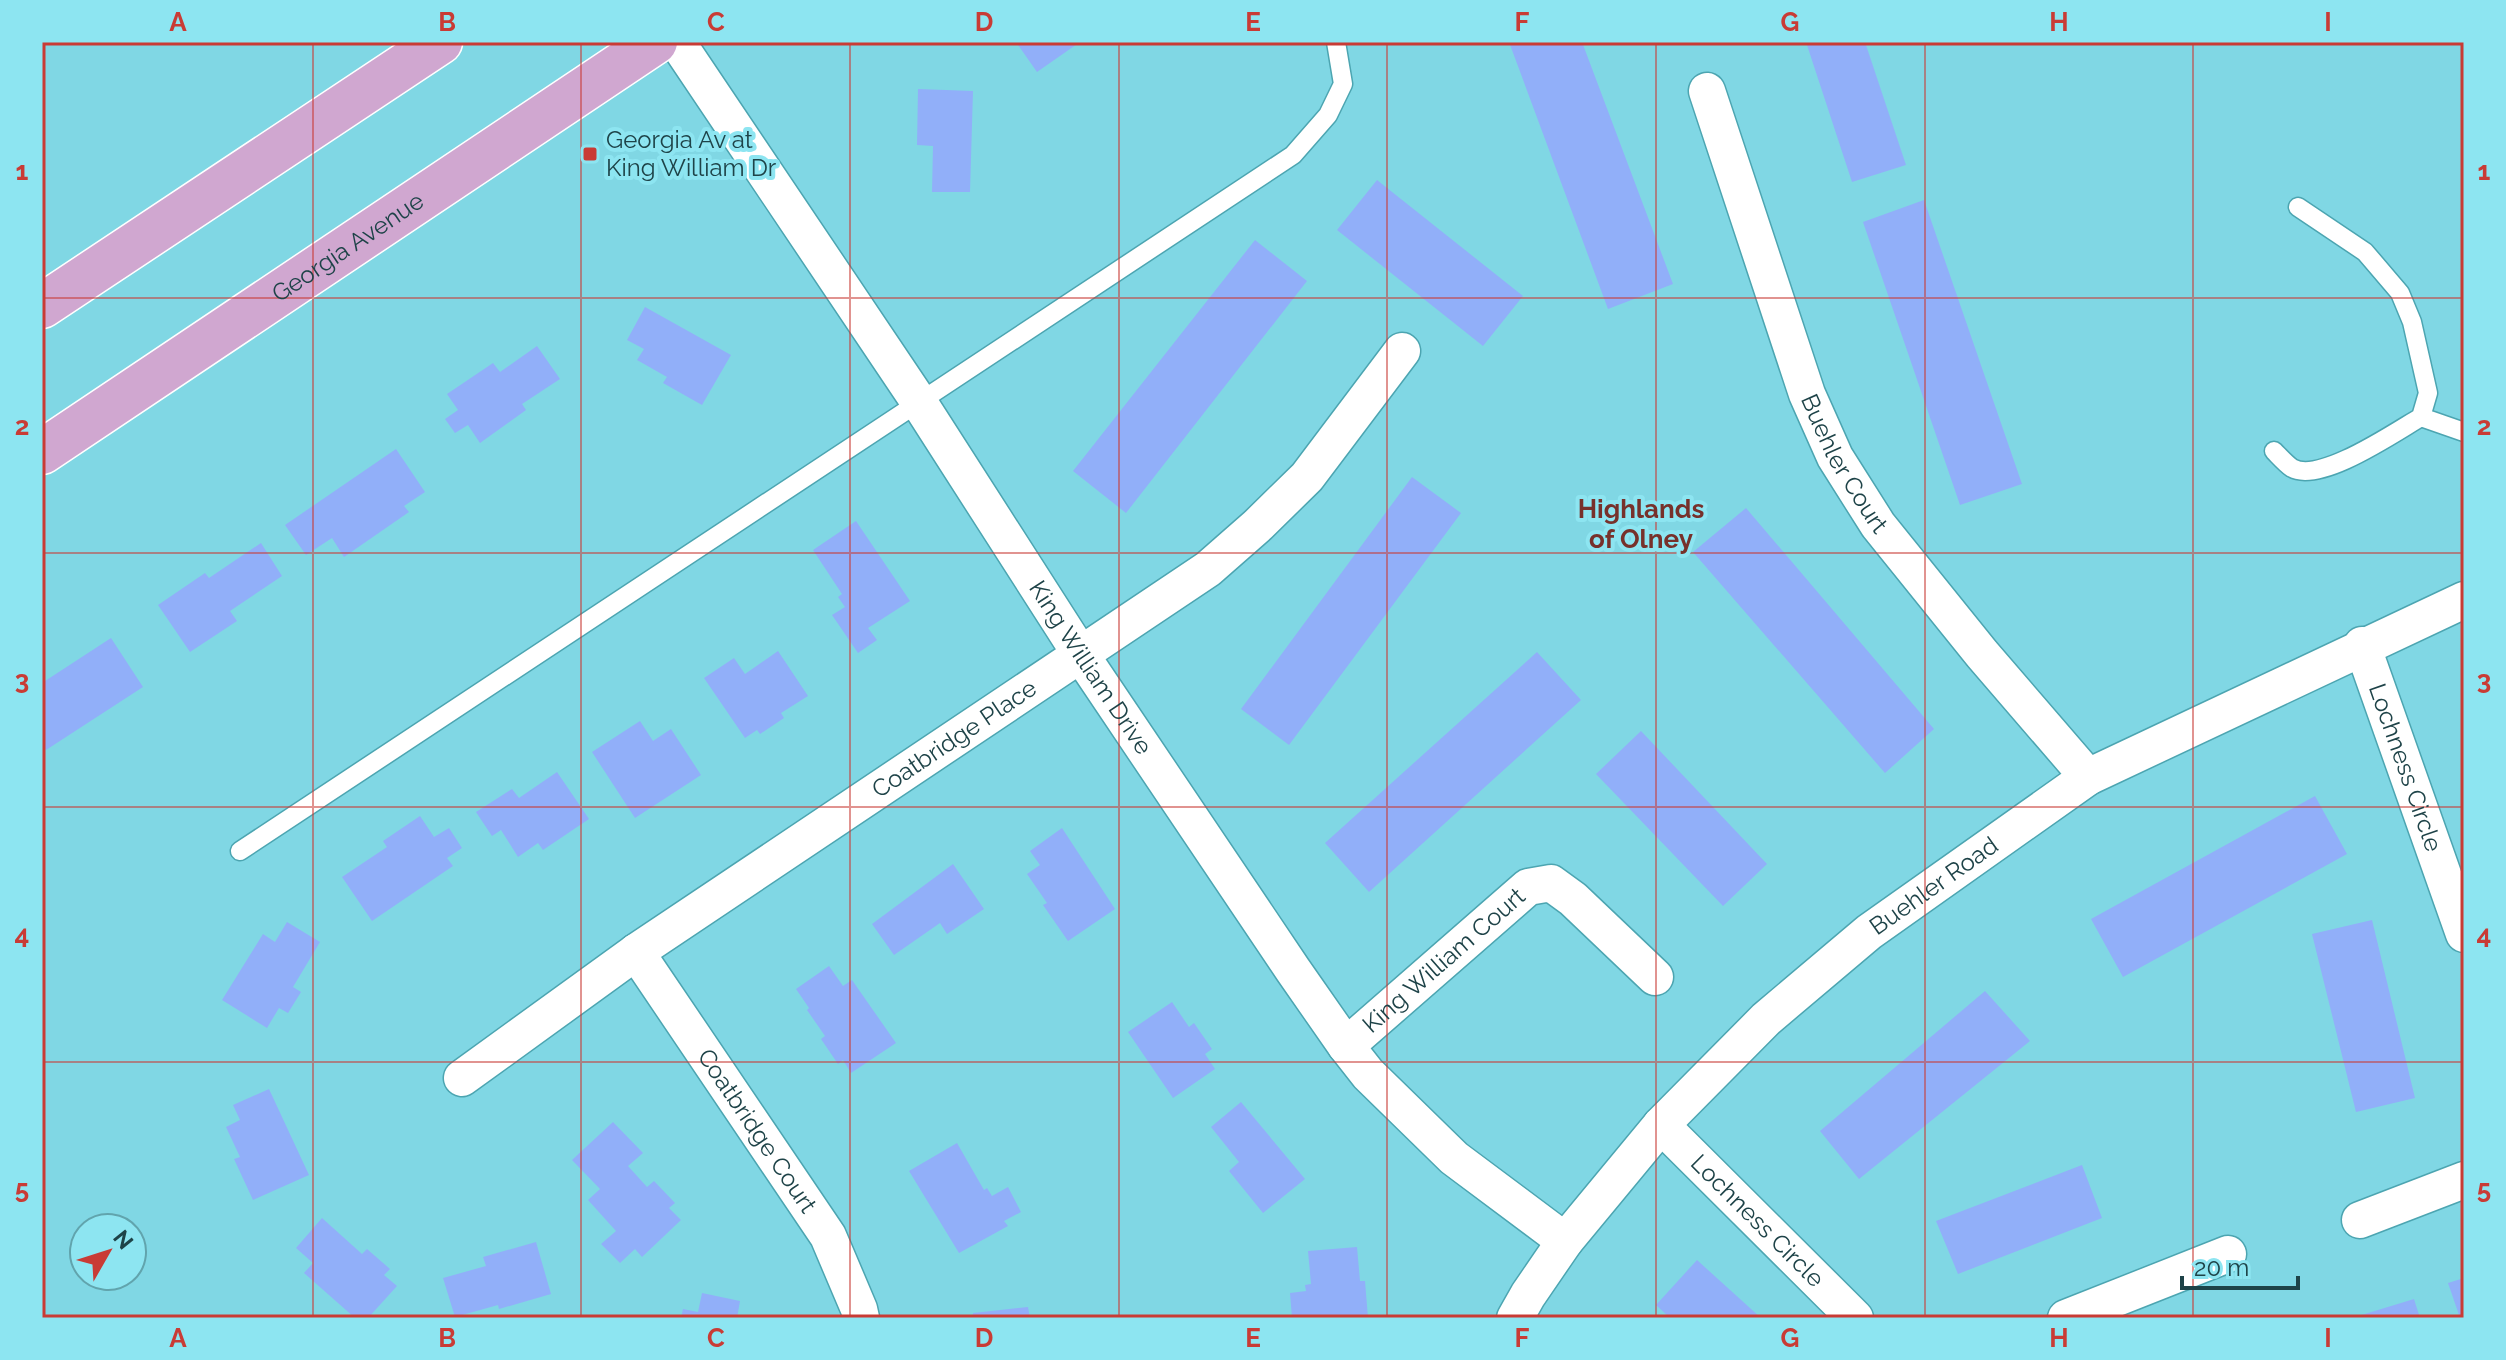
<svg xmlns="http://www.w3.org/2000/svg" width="2506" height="1360" viewBox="0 0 2506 1360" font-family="Raleway,sans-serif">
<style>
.building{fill:#91aff9}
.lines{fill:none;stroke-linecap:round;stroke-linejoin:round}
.service-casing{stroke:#4ca5b1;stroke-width:21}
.minor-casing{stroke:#4ca5b1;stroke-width:39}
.primary-casing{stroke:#fff;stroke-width:47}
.service{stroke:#fff;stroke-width:18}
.minor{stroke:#fff;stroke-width:36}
.primary{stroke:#d0a7d0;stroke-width:44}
.grid{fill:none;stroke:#c93b35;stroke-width:2;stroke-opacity:0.55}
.poi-dot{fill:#c93b35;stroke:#8de5f1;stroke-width:3}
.labels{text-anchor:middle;stroke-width:8;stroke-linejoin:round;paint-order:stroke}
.poi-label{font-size:24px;fill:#1e4348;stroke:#8de5f1;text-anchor:start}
.street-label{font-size:24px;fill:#1e4348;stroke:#8de5f1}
.neighbourhood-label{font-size:26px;font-weight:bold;fill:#77312b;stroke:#8de5f1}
.neatline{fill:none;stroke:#c93b35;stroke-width:3}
.grid-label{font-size:26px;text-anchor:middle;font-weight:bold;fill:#c93b35}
</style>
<rect width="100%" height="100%" fill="#80d7e4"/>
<path class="building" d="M1016 42H1080L1037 72Z
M1509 42H1582L1673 284 1608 309Z
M1806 42H1865L1906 165 1852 182Z
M918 89 973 91 970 192H932L933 146 917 145Z
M1377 180 1523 296 1483 346 1337 230Z
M1924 200 2022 484 1960 505 1863 222Z
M1255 240 1307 281 1126 513 1073 471Z
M645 307 731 355 702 405 663 383 667 377 637 360 644 349 627 340Z
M537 346 560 379 522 404 526 410 480 443 468 425 455 433 445 419 458 410 447 394 493 363 500 372Z
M396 449 425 492 404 506 409 512 344 557 332 538 306 555 285 525Z
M1412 477 1461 513 1289 745 1241 709Z
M1746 508 1934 729 1885 773 1693 552Z
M856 521 910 601 868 628 877 640 858 653 832 615 845 607 838 597 842 594 813 550Z
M261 543 282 576 230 611 237 621 190 652 158 605 205 573 209 578Z
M111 638 143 687 46 750 42 744V683Z
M778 651 808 696 781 713 784 718 760 734 757 730 745 738 704 678 734 658 745 674Z
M1537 652 1581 700 1369 892 1325 843Z
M640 721 653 741 671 729 701 775 635 818 592 752Z
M1641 731 1767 864 1723 906 1596 774Z
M557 772 589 819 543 850 538 843 518 857 501 830 492 836 476 812 512 789 519 798Z
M2315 796 2347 854 2123 977 2091 919Z
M420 816 434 837 449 828 462 848 447 858 453 866 372 921 342 877 387 847 383 841Z
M1062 828 1115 909 1068 941 1043 905 1047 903 1027 874 1040 865 1030 851Z
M953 864 984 909 947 934 940 923 894 955 872 924Z
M2372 920 2415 1098 2356 1112 2312 934Z
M287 922 320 942 293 987 301 992 288 1013 279 1008 267 1028 222 1000 263 934 275 942Z
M829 966 843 986 852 980 896 1043 851 1073 843 1060 838 1064 821 1039 825 1036 807 1010 809 1008 796 989Z
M1985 991 2030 1041 1859 1179 1820 1131Z
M1172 1002 1189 1027 1194 1023 1212 1049 1205 1054 1215 1069 1173 1098 1128 1032Z
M269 1089 309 1175 253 1200 234 1159 240 1157 226 1127 240 1120 233 1105Z
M1241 1102 1305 1179 1263 1213 1229 1171 1239 1162 1211 1127Z
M613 1122 643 1153 628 1166 647 1187 654 1181 675 1203 669 1208 681 1220 642 1257 635 1249 620 1263 601 1244 616 1231 588 1200 600 1189 572 1160Z
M957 1143 984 1190 987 1188 992 1196 1008 1187 1021 1212 1004 1221 1008 1226 959 1253 909 1171Z
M2082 1165 2102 1218 1958 1274 1936 1221Z
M322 1218 362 1254 367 1249 390 1269 384 1275 397 1286 368 1318H355L304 1273 313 1263 296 1248Z
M536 1242 551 1294 499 1309 498 1305 455 1317 443 1278 486 1266 483 1257Z
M1357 1247 1360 1281H1365L1368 1318H1292L1290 1293 1306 1291 1305 1285 1311 1284 1308 1251Z
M1697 1260 1761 1318H1670L1656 1305Z
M2464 1278V1318H2460L2448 1283Z
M702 1293 740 1301 737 1318H681L683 1309 698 1312Z
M2414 1299 2420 1318H2355V1317Z
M1028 1307 1030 1318H973V1313Z"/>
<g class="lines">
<g class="service-casing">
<path id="service" d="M2421 417 2464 432
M2274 451C2279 456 2286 464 2292 468 2320 484 2395 432 2421 417L2428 393 2412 322 2400 293 2365 252 2298 207
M240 851 1293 155 1328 115 1343 84 1336 42"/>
</g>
<g class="minor-casing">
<g id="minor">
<path id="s1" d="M677 42 913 393 1081 655 1293 970 1346 1046 1368 1074 1454 1158 1565 1241"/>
<path id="s2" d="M1707 91 1807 394 1835 457 1878 525 1982 654 2088 777"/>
<path id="s3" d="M2362 645 2464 934"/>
<path id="s4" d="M636 952 828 1236 859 1309 861 1318"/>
<path id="s5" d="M1346 1046 1528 887 1551 883 1573 899 1655 977"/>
<path id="s6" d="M462 1078 636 952 1208 569 1257 526 1307 477 1402 351"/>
<path id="s7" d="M1661 1125 1855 1318"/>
<path d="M2360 1220 2464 1180"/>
<path id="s8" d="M1515 1318 1528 1295 1565 1241 1661 1125 1766 1019 1869 932 2088 777 2464 600"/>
<path d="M2066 1318 2228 1254"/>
</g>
</g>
<g class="primary-casing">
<g id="primary">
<path d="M42 306 440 42"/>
<path id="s9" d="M42 452 655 42"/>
</g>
</g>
<use href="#service" class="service"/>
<use href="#minor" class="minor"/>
<use href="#primary" class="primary"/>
</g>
<path class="grid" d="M313 42V1318M581 42V1318M850 42V1318M1119 42V1318M1387 42V1318M1656 42V1318M1925 42V1318M2193 42V1318M42 298H2464M42 553H2464M42 807H2464M42 1062H2464"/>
<rect class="poi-dot" x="582" y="146" width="16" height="16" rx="4"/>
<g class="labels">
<g class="poi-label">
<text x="606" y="148">Georgia Av at<tspan x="606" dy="28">King William Dr</tspan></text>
</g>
<g class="street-label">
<text dy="8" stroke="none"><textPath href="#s9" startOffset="368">Georgia Avenue</textPath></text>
<text dy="8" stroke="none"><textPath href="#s2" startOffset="398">Buehler Court</textPath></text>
<text dy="8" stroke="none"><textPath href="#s1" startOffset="750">King William Drive</textPath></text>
<text dy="8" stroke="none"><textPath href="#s6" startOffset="598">Coatbridge Place</textPath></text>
<text dy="8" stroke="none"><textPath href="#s3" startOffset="130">Lochness Circle</textPath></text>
<text dy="8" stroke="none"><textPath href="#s8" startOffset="606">Buehler Road</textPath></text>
<text dy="8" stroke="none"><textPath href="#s5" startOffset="130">King William Court</textPath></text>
<text dy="8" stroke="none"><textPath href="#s4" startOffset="216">Coatbridge Court</textPath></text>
<text dy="8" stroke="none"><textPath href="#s7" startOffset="136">Lochness Circle</textPath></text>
</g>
<g class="neighbourhood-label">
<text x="1641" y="518">Highlands<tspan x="1641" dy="30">of Olney</tspan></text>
</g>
</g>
<rect width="2506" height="1360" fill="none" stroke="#8de5f1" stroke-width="88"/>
<g transform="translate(108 1252) rotate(51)"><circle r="38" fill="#8de5f1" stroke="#61a4ad" stroke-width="2"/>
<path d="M0-6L14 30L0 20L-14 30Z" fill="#c93b35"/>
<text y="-12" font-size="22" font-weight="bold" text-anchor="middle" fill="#1e4348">N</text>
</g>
<path d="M2182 1276v12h116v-12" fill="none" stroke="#1e4348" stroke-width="4"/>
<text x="2194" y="1276" font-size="24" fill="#1e4348" stroke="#8de5f1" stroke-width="6" paint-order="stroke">20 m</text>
<rect x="44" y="44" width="2418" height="1272" class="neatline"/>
<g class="grid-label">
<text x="178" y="31">A</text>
<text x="447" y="31">B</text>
<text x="716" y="31">C</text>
<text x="984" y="31">D</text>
<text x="1253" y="31">E</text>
<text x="1522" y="31">F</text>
<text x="1790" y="31">G</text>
<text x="2059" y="31">H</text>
<text x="2328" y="31">I</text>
<text x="22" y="180">1</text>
<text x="2484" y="180">1</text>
<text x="22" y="435">2</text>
<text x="2484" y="435">2</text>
<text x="22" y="689">3</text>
<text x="2484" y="689">3</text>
<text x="22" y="944">4</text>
<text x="2484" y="944">4</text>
<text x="22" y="1198">5</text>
<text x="2484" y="1198">5</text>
<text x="178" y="1347">A</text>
<text x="447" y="1347">B</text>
<text x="716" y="1347">C</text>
<text x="984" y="1347">D</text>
<text x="1253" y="1347">E</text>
<text x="1522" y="1347">F</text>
<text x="1790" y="1347">G</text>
<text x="2059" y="1347">H</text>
<text x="2328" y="1347">I</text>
</g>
</svg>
